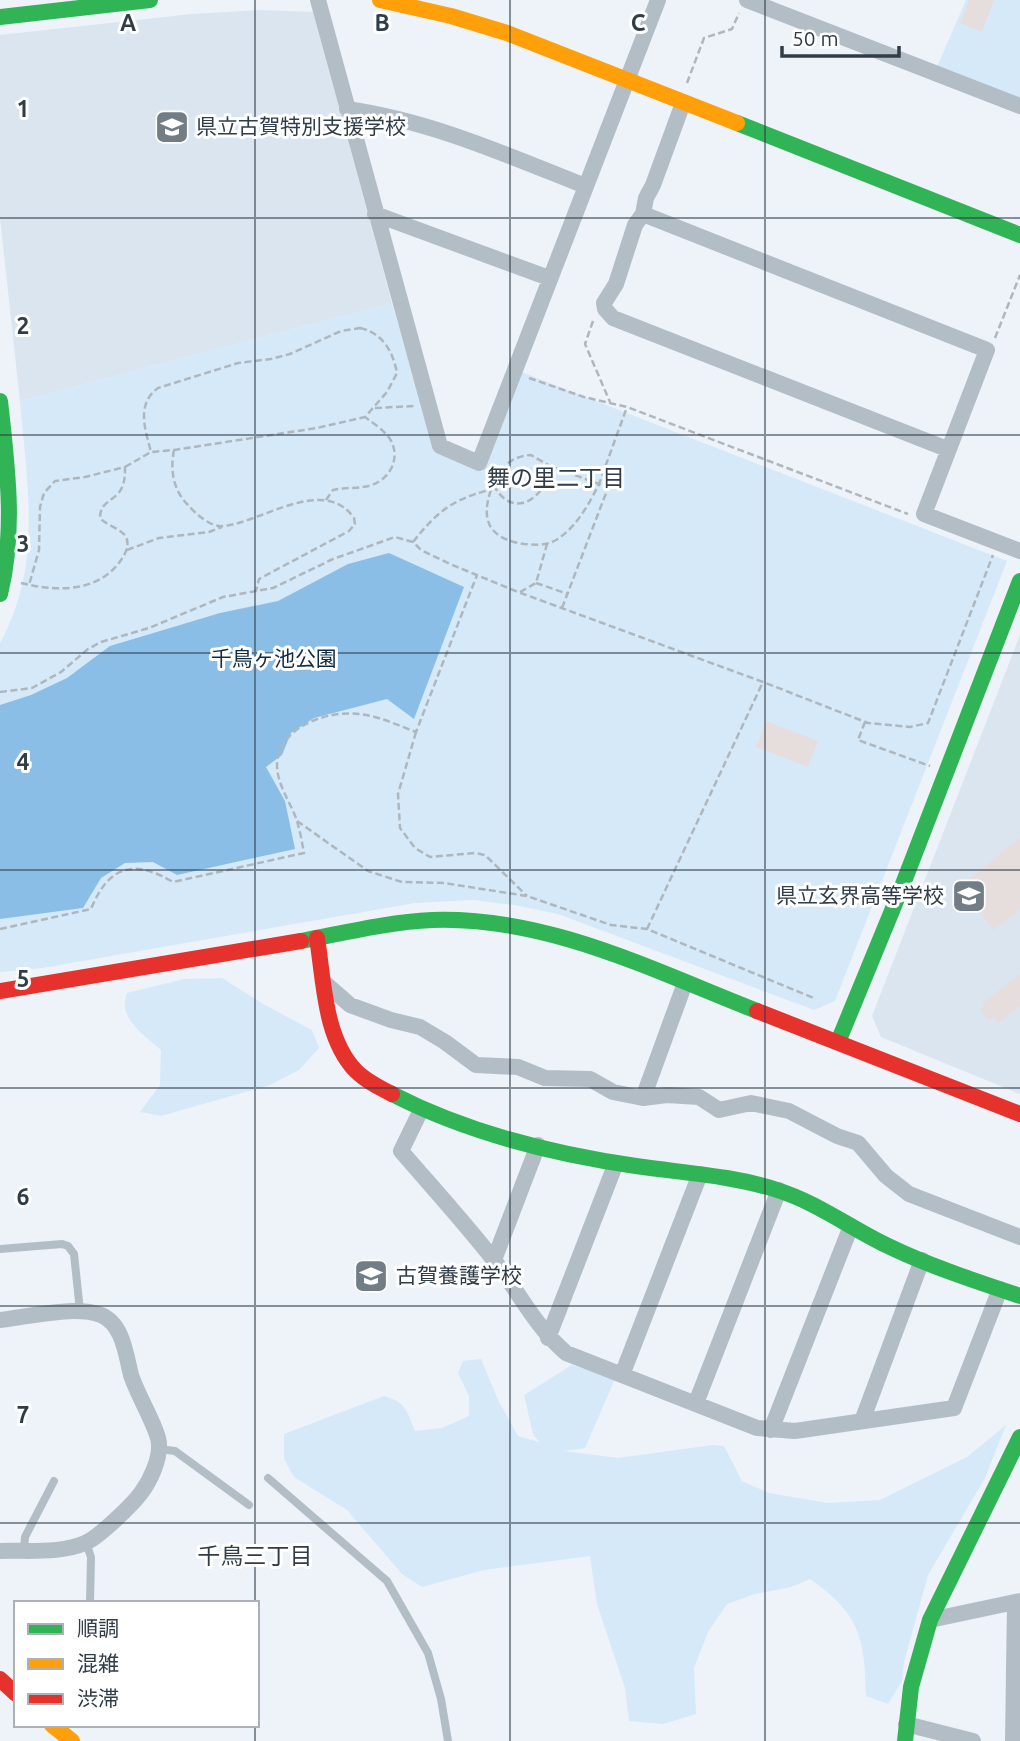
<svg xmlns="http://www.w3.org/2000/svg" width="1020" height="1741" viewBox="0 0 1020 1741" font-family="Ubuntu,'Noto Sans JP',sans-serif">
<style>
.built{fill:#dae5ef}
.green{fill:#d5e9f9}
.water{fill:#8abee6}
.building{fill:#e5dedc}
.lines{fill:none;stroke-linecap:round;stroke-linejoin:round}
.path{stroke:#afb7bd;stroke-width:2.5;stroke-dasharray:7 3.5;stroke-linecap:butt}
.lane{stroke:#b3bdc5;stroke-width:8}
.street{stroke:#b3bdc5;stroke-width:16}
.fast{stroke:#30b455;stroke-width:16}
.slow{stroke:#ff9f0a;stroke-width:16}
.jam{stroke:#e5322d;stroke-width:16}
.grid{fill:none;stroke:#303d48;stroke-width:2;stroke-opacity:0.55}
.labels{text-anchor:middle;stroke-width:6;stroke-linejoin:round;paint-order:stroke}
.poi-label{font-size:21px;fill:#303d48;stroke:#fff;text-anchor:start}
.park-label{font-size:21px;fill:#0e2d44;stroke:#fff}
.neighbourhood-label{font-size:23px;fill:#303d48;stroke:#fff}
.grid-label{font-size:23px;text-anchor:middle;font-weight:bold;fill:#303d48;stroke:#fff;stroke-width:6;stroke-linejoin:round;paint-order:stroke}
</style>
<rect width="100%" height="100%" fill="#edf3f9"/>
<path class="built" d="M262 10 313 12 392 303 20 401 0 218V35L192 14Z
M1020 635V1094L881 1037 872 1016Z"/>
<path class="green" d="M966 0H1020V99L937 67Z
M392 303 435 451 482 472 519 371 1007 561 835 1001 814 1010 558 914 514 905 473 900 415 903 42 968 0 972V643C43 566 27 484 20 401Z
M222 978 263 1004 312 1030 319 1048 299 1070 270 1085 161 1116 140 1112 160 1085 161 1050C144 1035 117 1018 127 993L184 979Z
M481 1359 498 1400 518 1436 539 1442 533 1434 524 1395 572 1365 615 1379 585 1448 564 1451 618 1458 713 1445 724 1446 742 1481 769 1493 828 1503 880 1500 967 1457 1006 1425 985 1478 928 1575 904 1662 902 1681 888 1704 866 1696C865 1638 860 1614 810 1579L791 1587 755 1594 727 1604 708 1632 694 1668 696 1714 663 1724 629 1721 625 1688 597 1604 590 1556 484 1570 422 1587 402 1574 347 1510 294 1477 284 1459V1434L384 1396C406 1402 407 1411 415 1431L442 1428 469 1416V1396L458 1373 463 1361Z"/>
<path class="water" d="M389 553 464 587 414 719 387 699 314 718 291 733 282 755 266 767 285 801 295 849 177 875 153 862 125 863 101 878 83 908 0 919V705L31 695 67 678 110 646 220 613 278 601 348 564Z"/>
<path class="building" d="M969 0H994L982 32 960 23Z
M766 721 818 741 808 767 756 747Z
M1020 838V909L994 930 959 887Z
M1020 974V1006L999 1023 994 1016 989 1020 980 1010 984 1007 982 1004Z"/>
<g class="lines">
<path class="path" d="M687 83 704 38 732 29 739 13
M593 321 585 344 610 402
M360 328C383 333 393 352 397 373L387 392 365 417 317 428 174 450 151 452C145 429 136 404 158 388L238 363 271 359 290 354 341 331Z
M995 338 1020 275
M529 378 584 397 627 407 908 514
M375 408 414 406
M174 450C170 470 173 490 188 505 196 514 211 528 224 526 262 522 324 475 354 518L355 524 349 531 259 579 256 591
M125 467 151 452
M487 474 495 486
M491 490C480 521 490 539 524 544 534 545 546 546 556 540 576 528 589 504 599 484L550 466 531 455C512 456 496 468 496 489 516 521 548 494 550 466
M326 500 333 490C346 487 360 489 372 485 391 478 401 457 390 439 384 430 373 423 365 417
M413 542C437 512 451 500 489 490
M127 550 159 538 209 532 222 527
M21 583C58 592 101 593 123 557 127 551 129 543 126 537 123 530 106 525 100 518 100 502 112 502 120 491 125 483 125 476 125 467L85 477 55 481 44 493 40 507 39 550 29 585
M536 583 568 594
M520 592 536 583 547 544
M562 608 608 488 599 484 627 407
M0 692 32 688 61 672 88 649 101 642 149 628 223 597 273 588 333 559 395 537 413 542 421 550 450 564 518 592 763 682 868 723 910 727 928 723 993 555
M865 722 858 740 930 766
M416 732 398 794 400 828 415 848 430 857 475 853 485 855 527 896
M297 821 368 871 402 882 444 883 527 896 611 925 647 929 816 999
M0 929 91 909C109 865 134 859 173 882L304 853C302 842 300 831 297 821 291 803 277 785 277 765 278 727 327 710 359 714 379 716 397 725 416 732L477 575
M647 929 763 682"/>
<path class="lane" d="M0 1249 62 1244 68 1246 74 1254 80 1311
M159 1449 175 1451 249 1505
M268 1478 387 1581 428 1653 441 1699 448 1741
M86 1543 91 1557 90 1603
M24 1550 25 1537 54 1481"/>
<path class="street" d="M318 0 440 446 479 463 658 0
M747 0 1020 106
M683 103 653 185 646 198 643 214 635 225 616 284 604 303 605 309 613 318 947 449
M347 109C431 121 507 155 585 186
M375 214 549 278
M643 214 987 350 924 514 1020 551
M326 984 350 1005 391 1020 420 1027 445 1042 476 1065 518 1067 545 1078 590 1079 613 1092 643 1098 667 1095 699 1097 719 1110 751 1103 789 1111 837 1136 858 1143 886 1176 909 1194 1020 1237
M643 1098 685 983
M421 1110 401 1151C432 1187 464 1222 493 1259 520 1293 533 1324 566 1353L757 1428 795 1431 954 1408 1000 1289
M494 1260 538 1145
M0 1320C28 1317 74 1305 101 1315 123 1324 126 1355 131 1375 136 1392 159 1431 159 1444 160 1460 150 1481 141 1493 132 1505 98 1538 85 1543 60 1554 27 1550 0 1551
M548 1338 616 1163
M622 1375 700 1174
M696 1403 779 1190
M862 1421 922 1260
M771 1430 851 1226
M930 1620 1015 1602
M906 1724 973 1741
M1013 1741 1015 1602 1020 1601"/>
<path class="fast" d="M0 17 150 0
M737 123 1020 235
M0 401C7 466 16 529 0 594
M301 941C344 933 388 922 432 920 547 916 652 970 757 1011
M838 1042 903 884 1020 581
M392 1094C468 1133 552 1154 636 1166 683 1173 731 1175 777 1190 816 1202 849 1227 886 1245 929 1266 975 1281 1020 1296
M905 1741 911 1687 930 1620 1020 1437"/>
<path class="slow" d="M380 0 451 16 507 33 737 123
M52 1725 72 1741"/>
<path class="jam" d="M317 938C324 981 324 1038 356 1071 366 1081 380 1088 392 1094
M0 991 301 941
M757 1011 1020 1114
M0 1679 16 1694"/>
</g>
<path class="grid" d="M255 0V1603M510 0V1741M765 0V1741M0 218H1020M0 435H1020M0 653H1020M0 870H1020M0 1088H1020M0 1306H1020M0 1523H1020M255 1725V1741"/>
<defs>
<g id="school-square" transform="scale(1.75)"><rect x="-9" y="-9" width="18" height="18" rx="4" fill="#727d86" stroke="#fff"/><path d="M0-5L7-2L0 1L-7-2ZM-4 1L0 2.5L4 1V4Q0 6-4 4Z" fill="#fff"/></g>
</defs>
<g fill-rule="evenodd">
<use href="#school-square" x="172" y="127"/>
<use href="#school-square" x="969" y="896"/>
<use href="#school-square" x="371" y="1276"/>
</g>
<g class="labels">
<g class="poi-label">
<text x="196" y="134">県立古賀特別支援学校</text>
<text x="944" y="903" text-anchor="end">県立玄界高等学校</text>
<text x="396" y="1283">古賀養護学校</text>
</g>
<g class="park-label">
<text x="274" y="666">千鳥ヶ池公園</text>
</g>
<g class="neighbourhood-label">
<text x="556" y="486">舞の里二丁目</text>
<text x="255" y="1564">千鳥三丁目</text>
</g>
</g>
<g class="grid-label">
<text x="128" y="31">A</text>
<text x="382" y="31">B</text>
<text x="638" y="31">C</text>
<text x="23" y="117">1</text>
<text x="23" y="334">2</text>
<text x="23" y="552">3</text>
<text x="23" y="770">4</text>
<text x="23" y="987">5</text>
<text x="23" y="1205">6</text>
<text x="23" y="1423">7</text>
</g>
<rect x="14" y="1601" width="245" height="126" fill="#ffffff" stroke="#acb1b6" stroke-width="2"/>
<rect x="28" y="1624" width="35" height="10" fill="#30b455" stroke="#acb1b6" stroke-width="2"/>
<text x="77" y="1636" font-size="21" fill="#303d48">順調</text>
<rect x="28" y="1659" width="35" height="10" fill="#ff9f0a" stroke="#acb1b6" stroke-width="2"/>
<text x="77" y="1671" font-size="21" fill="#303d48">混雑</text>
<rect x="28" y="1694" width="35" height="10" fill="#e5322d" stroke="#acb1b6" stroke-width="2"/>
<text x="77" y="1706" font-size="21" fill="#303d48">渋滞</text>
<path d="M782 46v10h117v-10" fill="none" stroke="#303d48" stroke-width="3.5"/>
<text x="792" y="46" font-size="21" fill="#303d48" stroke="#ffffff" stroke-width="5" paint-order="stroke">50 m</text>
</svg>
